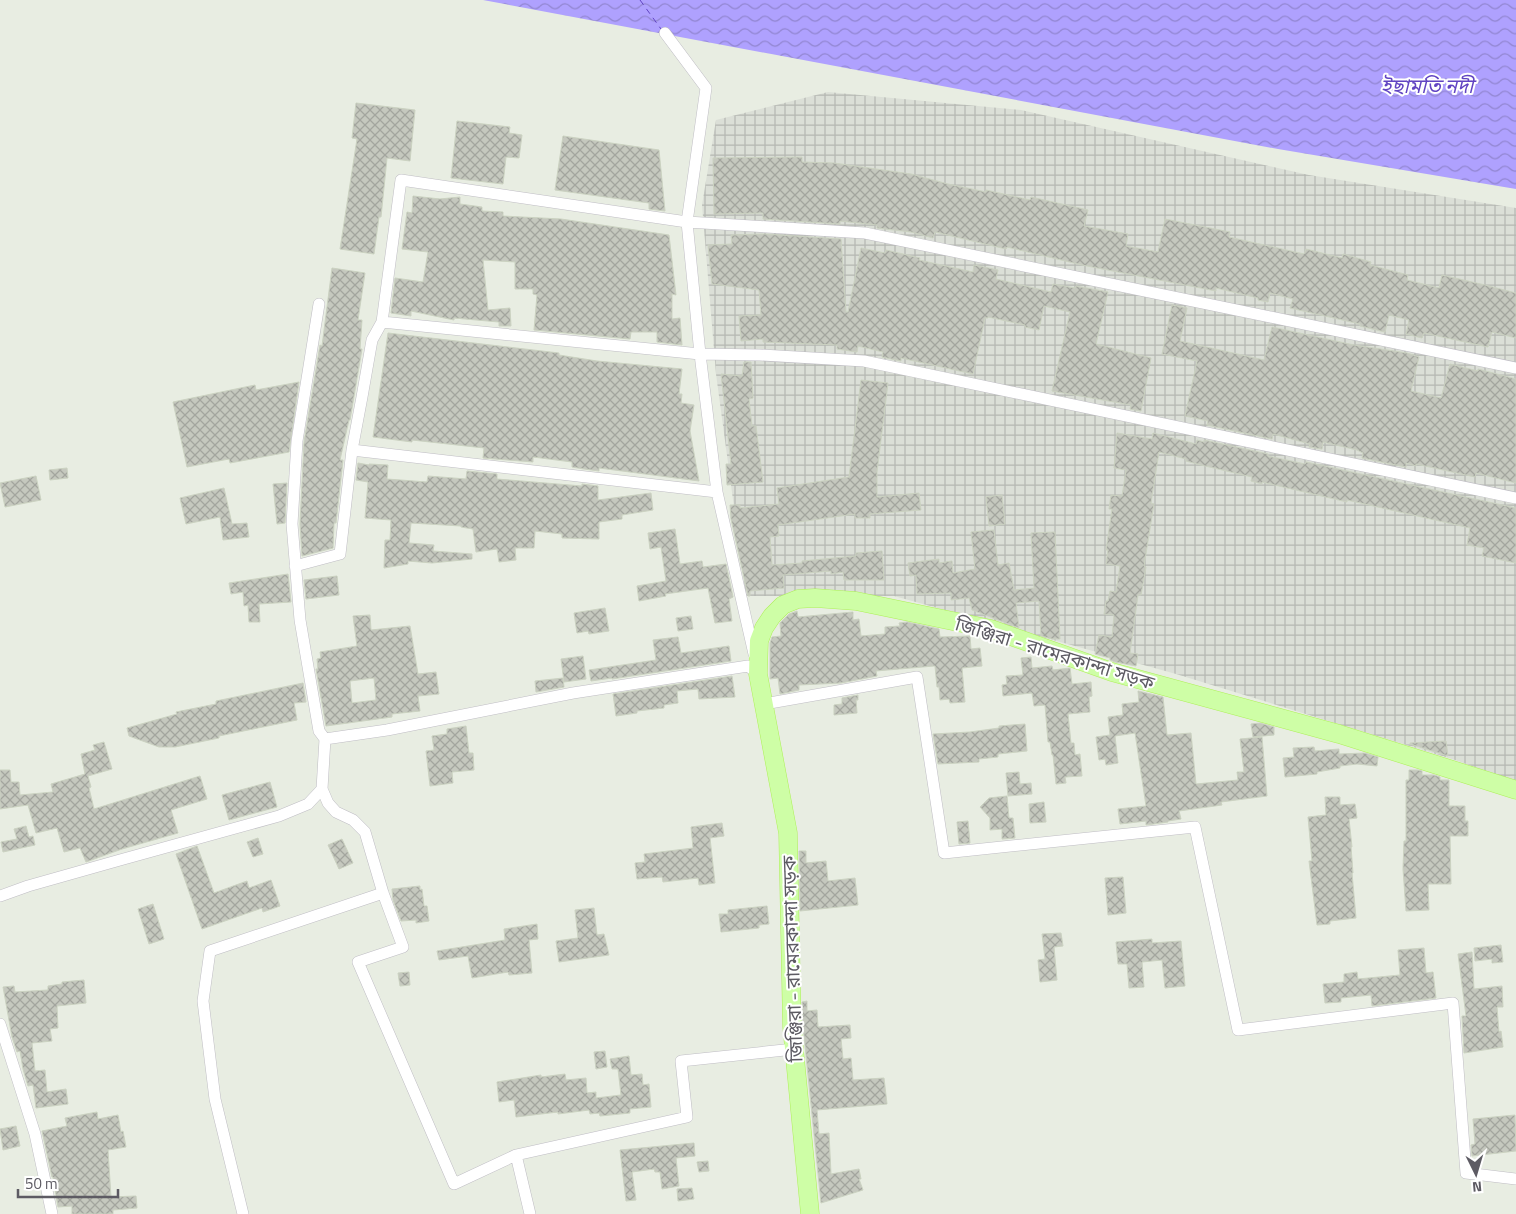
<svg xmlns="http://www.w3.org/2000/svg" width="1516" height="1214" viewBox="0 0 1516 1214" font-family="'Titillium Web','Noto Sans Bengali',sans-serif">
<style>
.industrial{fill:url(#industrial-grid)}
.water{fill:url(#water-waves)}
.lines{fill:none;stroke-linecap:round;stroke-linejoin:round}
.ferry{stroke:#6144c2;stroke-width:1;stroke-dasharray:6 5;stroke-linecap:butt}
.building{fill:url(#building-cross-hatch);stroke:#cbd2c1;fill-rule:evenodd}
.minor-casing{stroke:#bfbdc4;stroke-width:12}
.primary-casing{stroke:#aef058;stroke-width:19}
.minor{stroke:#fff;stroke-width:11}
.primary{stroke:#cefea6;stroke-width:18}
.labels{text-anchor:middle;stroke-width:4;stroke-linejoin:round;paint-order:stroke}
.street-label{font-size:19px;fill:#5d5b63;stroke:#fff}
.water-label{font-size:20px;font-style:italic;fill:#6144c2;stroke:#fff}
</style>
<defs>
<pattern id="industrial-grid" width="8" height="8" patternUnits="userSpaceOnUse" patternTransform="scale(1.25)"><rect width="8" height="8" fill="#dbdfd7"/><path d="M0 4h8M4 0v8" fill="none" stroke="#b5b8b2"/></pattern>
<pattern id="water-waves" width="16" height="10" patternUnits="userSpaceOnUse" patternTransform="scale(1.25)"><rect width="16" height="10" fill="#afa1fe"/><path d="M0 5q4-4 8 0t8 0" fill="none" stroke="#9286d1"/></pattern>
<pattern id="building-cross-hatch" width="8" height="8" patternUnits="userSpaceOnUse" patternTransform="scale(1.25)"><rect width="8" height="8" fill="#c5c8be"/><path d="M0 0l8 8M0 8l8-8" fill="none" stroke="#a3a59e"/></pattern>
</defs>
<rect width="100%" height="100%" fill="#e8ede2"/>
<path class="industrial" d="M828 92 1021 110 1309 175 1516 208V782L1455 760 1176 674 894 596H746L716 374 702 205 716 120Z"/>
<path class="water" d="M483 0H1516V189L1278 149Z"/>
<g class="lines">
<path class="ferry" d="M640 0 661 29"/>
</g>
<path class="building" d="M356 103 415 110 410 161 387 158 381 217H379L374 254 340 249 357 139 352 138Z
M457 121 510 127 509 133 522 135 519 158 506 157 503 184 451 178Z
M563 136 659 150 665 211 649 209V203L555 190Z
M802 157V162L834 163 911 174 948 184 986 192V190L1030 200 1031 197 1088 210 1084 226 1128 234 1126 246 1158 252 1165 219 1230 232 1229 237 1304 254 1306 249 1342 258 1343 254 1371 262 1370 265 1408 275 1407 280 1439 288 1442 275 1485 285 1516 293V338L1492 332 1488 347 1424 333 1422 338 1406 334 1409 320 1389 315 1385 332 1360 326V324L1290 308 1293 299 1270 293 1268 302 1258 300V298L1216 288V291L1082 265 1007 247 1006 249 935 232 933 238 911 232 877 228V225L840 221V224L763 219V213L714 214 713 158Z
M413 196 440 199 460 197V204L482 207V211L503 212V216L561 219 669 235 676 295 672 294V319L680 318 682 345 657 342V332H631L630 339 534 330 537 295 533 294V289H515V262L483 260 488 310 510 308 511 326H499V322L454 318V320L411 311V316L391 313 395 278 423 282 428 252 402 249 407 212 412 213Z
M764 234 841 239 846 312H848L861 248 885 253 886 250 920 258 919 260 973 272 974 265 998 270 996 279 1051 292 1053 284 1075 288 1076 286 1108 292 1096 344 1151 358 1141 411 1130 409 1131 405 1052 391 1070 312 1044 306 1039 330 1025 327V325L988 317V318H985L973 374 901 358V361L882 357 883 352 858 346 857 352 837 349V345L763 342V339L741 341 739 316 761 315 759 290 712 284 708 245 732 244 731 235Z
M332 268 365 273 358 320H362L360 349H362L350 420H349L340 460H343L336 523H334L333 548 302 556 300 524 304 442 320 345 322 346Z
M1172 305 1187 308 1180 341 1264 360 1272 327 1354 345 1407 353 1419 357 1411 391 1441 398 1450 364 1478 371V369L1516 379V483L1476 473 1475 477 1416 464V466L1406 463V467L1362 458 1363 453 1357 450 1323 442 1322 449 1309 447 1310 444 1273 434 1272 439 1207 425 1208 421 1185 416 1197 361 1162 354Z
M388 333 559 353V355L597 361 682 369 679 394H682L681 403 694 405 690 431 699 481 599 468V471L584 469 572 467V462L533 457V462L483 458 484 448 412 440V442L373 437Z
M744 362H751L753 398 749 399 752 426H756L763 482 727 485 726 464H731L721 374 742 376Z
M861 380 888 383 877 472V497L919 493 921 510 870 514V518H855V514L778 525 779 536 770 537 772 565 802 563V561L856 556V553L882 551 884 580H844L843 572 831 574V571L783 575 784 588 750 591V596H748L731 519 730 505H740V508L779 504 777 488 849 477Z
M299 382 289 452 230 463 229 459 187 467 173 402 255 385 256 390Z
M1117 433 1152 439 1153 433 1196 444 1197 440 1204 442V440L1268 454V456L1305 464 1306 462 1516 508V563L1482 556 1484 548 1467 545 1470 528 1347 500V502L1262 482V484L1251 481 1252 477 1201 465 1186 461V459L1159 452 1151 503 1154 504 1144 566 1146 567 1141 595H1138L1130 653 1138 654 1136 666 1115 662 1110 660V658L1095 654 1099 635 1112 637 1114 615 1104 614 1106 601H1108L1110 591 1116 592 1120 566 1106 564 1108 550H1106L1112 509H1109L1111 495 1122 496 1126 470 1114 468Z
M358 463 369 465V464L388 465 387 479 427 482 428 476 466 479 467 471 497 474V479L582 486V484L598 486V500L651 493 653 510 622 515V519L599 522V539L562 538V534L535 531 534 548H515L516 560 499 562 497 549 476 552 473 529 461 527V526L411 523 409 543 434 545 433 551 472 554V559L432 563 408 561V564L384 568 385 540H390L391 520 365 518 368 482 356 480Z
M67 468 68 478 50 480 49 470Z
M36 476 41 500 5 507 0 483Z
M287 483 285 523 277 524 273 484Z
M224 488 232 524 247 523 249 537 223 540 220 517 186 524 180 498Z
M1002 495 1005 524 989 526 986 497Z
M675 529 680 564 702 561 703 567 726 564 733 597 729 599 732 621 715 623 708 588 665 594 666 596 639 601 637 586 666 581 661 547 650 549 648 533Z
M994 530 998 565 1009 563 1014 590 1034 588 1031 533 1055 532 1060 639H1052L1041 636 1039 601 1016 603 1019 628 972 610 969 598 951 600V593L917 594 916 575 910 576 908 563 939 559V563L952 561 953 573 975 569 971 532Z
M288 574 291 602 259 604 260 622H249L248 605 244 606 243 592 231 594 229 583Z
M337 576 339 595 306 599 304 580Z
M605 608 609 631 589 634 588 631 577 633 574 613Z
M797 611 798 617 853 612V620L859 619 861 636 885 634V627L900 626 899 623 907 622 939 629 940 637 970 636 971 649 980 648 982 666 962 668 965 702 950 703 949 699 940 700 939 687H937L935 666H934L876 671 877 676 841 683 799 685V690L780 694 778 678 770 679V643L772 637 781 636 780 623 789 614Z
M370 615 371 630 410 626 418 674 436 672 439 694 418 696 420 711 392 714V717L326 726 316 669H318L317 659 321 658 320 652 357 646 353 616ZM374 678 376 700 352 703 350 681Z
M691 616 693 629 678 631 676 618Z
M678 637 681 653 729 646 731 661 612 679V678L591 681 589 670 656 660 653 640Z
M583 656 586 679 564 682 561 659Z
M1031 657 1032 668 1052 666 1053 670 1070 668 1072 684 1091 682 1092 696 1089 697 1090 712 1068 714 1071 743H1074L1075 755 1080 754 1082 776 1065 777 1066 783 1056 784 1053 755H1052L1050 742H1048L1045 705 1034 706 1032 693 1003 696 1002 685 1007 684 1006 676 1023 675 1021 658Z
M732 676 735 697 699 699 698 689 677 691 678 703 664 705V708L637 711V713L616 716 613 694Z
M563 678 564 687 536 692 535 681Z
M303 683 306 702 294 703 297 720 219 736V738L175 747H159L129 736 127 728 177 714 176 712 216 704V701Z
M1138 691 1163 697 1167 735 1191 733 1196 784 1238 780 1237 772H1244L1240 739 1262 737 1267 796 1221 802 1222 805 1179 811 1181 819 1168 821V822L1146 825V821L1120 824 1118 809 1146 806 1135 733 1115 736 1118 763 1106 765 1105 759 1099 760 1096 737 1110 735 1108 717 1123 715 1122 704 1139 702Z
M858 695V700H856L857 713 834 715V705L842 704V698Z
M1260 723 1274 727V735L1253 737 1251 724Z
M1025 724 1027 751 998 754V757L979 759V762L938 764 933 734 970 732 999 728V726Z
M466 726 469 753H473L474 770 452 772 453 783 430 786 426 751 434 750 432 736 447 734V729Z
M1446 741 1448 756 1410 744V743Z
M104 742 112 769 88 776 91 787 89 788 94 809 200 776 207 799 171 810 178 833 122 849 86 862 80 848 64 852 57 828 36 833 28 805 0 809V770H10L11 782H19L20 795 53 792 51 784 85 774 81 754 95 750 93 745Z
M1314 747 1315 751 1339 749V754L1365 753 1378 757 1377 766 1357 764 1340 766V768L1317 772V774L1285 777 1283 758 1294 757 1293 748Z
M1409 770H1418L1422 771V775H1434L1440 777V780H1449V806H1465V821H1468V836H1450L1451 884H1428L1429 910 1406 911 1403 869 1404 841H1406V780H1409Z
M1019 772 1020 784 1031 783 1032 794 1008 796 1006 773Z
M270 782 277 807 229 820 222 795Z
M1007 796 1009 818H1013L1015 838 1002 839V829L990 830V818L980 807 989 798Z
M1325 797H1340V805L1355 804 1357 818 1349 819 1352 847H1351L1353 873H1352L1356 918 1330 921V924L1317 925 1309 861H1312L1308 817 1326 815Z
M1044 802 1046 822 1030 823 1029 804Z
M968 821 970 843 959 844 957 822Z
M722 823 724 836 710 838 715 883 699 885 698 878 663 882 662 877 637 879 635 863 645 862 644 854 693 848 691 827Z
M26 826 29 837 33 836 35 845 3 852 1 842 17 839 14 829Z
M258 838 263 854 253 857 247 842Z
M342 839 353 863 339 869 328 845Z
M197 846 214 893 247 881 249 888 271 880 280 906 263 912 262 908 202 929 176 854Z
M799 851H806V863L826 861 828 881 855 878 858 905 800 911Z
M1123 877 1126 913 1108 915 1105 878Z
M420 886V890L422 889 424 906H427L429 921 416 923V920L401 921 393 900 392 889Z
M153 904 164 939 149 944 138 909Z
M767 906 769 924 759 925V928L721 932 719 914H728V910Z
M594 908 597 935 604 934 609 955 559 962 556 941 578 938 575 910Z
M537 924 538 939 529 940 532 973 509 975 508 972 472 978 468 956 439 960 437 951 505 940 504 929Z
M1061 933 1063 946 1054 947 1057 980 1040 982 1038 960 1045 959 1042 934Z
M1152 939V943L1181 941 1185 986 1165 988 1162 960 1142 962 1144 987 1129 988 1127 964H1118L1116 942Z
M1501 945 1503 962 1492 963V959L1475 961 1474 948Z
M1424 948 1426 973 1433 972 1436 998 1372 1006 1371 995 1341 998V1002L1325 1003 1323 984 1344 982V974L1357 972 1358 979 1400 975 1398 950Z
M1472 952 1474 989 1502 986 1503 1007H1497L1499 1032 1501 1031 1503 1047 1464 1053 1462 1016H1466L1458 954Z
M409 972 410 985 400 986 398 973Z
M84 980 86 1003 57 1006 58 1028 50 1029 52 1041 32 1043 35 1071 45 1070 47 1092 66 1089 68 1104 36 1108 33 1085 28 1086 23 1069 20 1051 17 1052 12 1037 3 987 14 986 15 992 48 990V986L62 984V982Z
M807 1001V1011L817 1010 818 1027 850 1025 851 1038 841 1039 843 1059 851 1058 853 1080 884 1078 887 1104 817 1110 819 1134 829 1133 831 1174 859 1169 861 1179H859L863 1190 821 1203 803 1026 802 1002Z
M605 1051 607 1067 596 1069 594 1052Z
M629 1056 631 1075 642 1074 643 1085 649 1084 651 1107 630 1109V1113L600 1116 599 1113 590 1114 589 1110 558 1114V1112L516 1117 514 1100 499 1102 497 1082 541 1075V1077L565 1074 566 1080 586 1078 587 1093 596 1092V1098L621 1095 618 1069H612L610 1059Z
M97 1112 98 1119 118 1115 121 1132 123 1131 126 1147 108 1150 111 1197 136 1196 137 1208 113 1210V1214H72V1206L58 1207 53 1177H52L42 1131 67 1126 65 1118Z
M1515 1115 1516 1151 1472 1156 1471 1145 1475 1144 1473 1119Z
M16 1126 20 1146 3 1150 0 1129Z
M694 1143 695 1156 676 1158 679 1186 662 1189 660 1172H655L654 1169 632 1172 636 1200 626 1201 620 1150Z
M708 1161 709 1171 699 1172 697 1162Z
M692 1188 694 1199 678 1201 677 1189Z"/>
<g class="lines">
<g class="minor-casing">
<path id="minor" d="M665 33 706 88 687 222 865 233 1516 368
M319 304 297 441 292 524 300 620 319 731 325 739
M382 322 700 354 760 355 864 361 1516 498
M352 450 717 492
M295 566 340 554 352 450 362 397 372 340 382 322 401 180 687 222 700 354 717 492 754 654
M764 704 917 677 944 853 1195 827 1238 1030 1453 1003 1466 1173 1516 1179
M322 789 328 803 336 812 353 820 365 832 383 893 403 947 358 962 454 1184 516 1155 530 1214
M0 896 28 886 120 860 279 816 308 804 322 789 325 739 387 730 573 693 748 666 758 674 757 670
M0 1024 35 1134 52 1214
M516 1155 687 1117 681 1061 794 1049
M243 1214 215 1099 203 1001 210 951 383 893"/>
</g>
<g class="primary-casing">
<path id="primary" d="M810 1214 792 1027 788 833 758 674 759 641 764 628 772 616 783 605 798 599 815 598 856 601 991 629 1112 672 1339 734 1516 790"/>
</g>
<use href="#minor" class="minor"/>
<use href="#primary" class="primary"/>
</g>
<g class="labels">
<g class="street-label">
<text transform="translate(1055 653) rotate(17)" y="7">জিঞ্জিরা - রামেরকান্দা সড়ক</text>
<text transform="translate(792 959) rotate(-92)" y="7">জিঞ্জিরা - রামেরকান্দা সড়ক</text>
</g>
<g class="water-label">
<text x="1427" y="93">ইছামতি নদী</text>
</g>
</g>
<g transform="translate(1476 1174) rotate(175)" stroke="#ffffff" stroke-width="4" paint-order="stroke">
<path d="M0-4L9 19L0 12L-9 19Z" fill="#5d5b63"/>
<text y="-8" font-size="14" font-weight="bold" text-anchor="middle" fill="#5d5b63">N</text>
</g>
<path d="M18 1189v8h100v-8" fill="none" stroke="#5d5b63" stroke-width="2.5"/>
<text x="25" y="1189" font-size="15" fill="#5d5b63" stroke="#ffffff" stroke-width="4" paint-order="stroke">50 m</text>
</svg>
